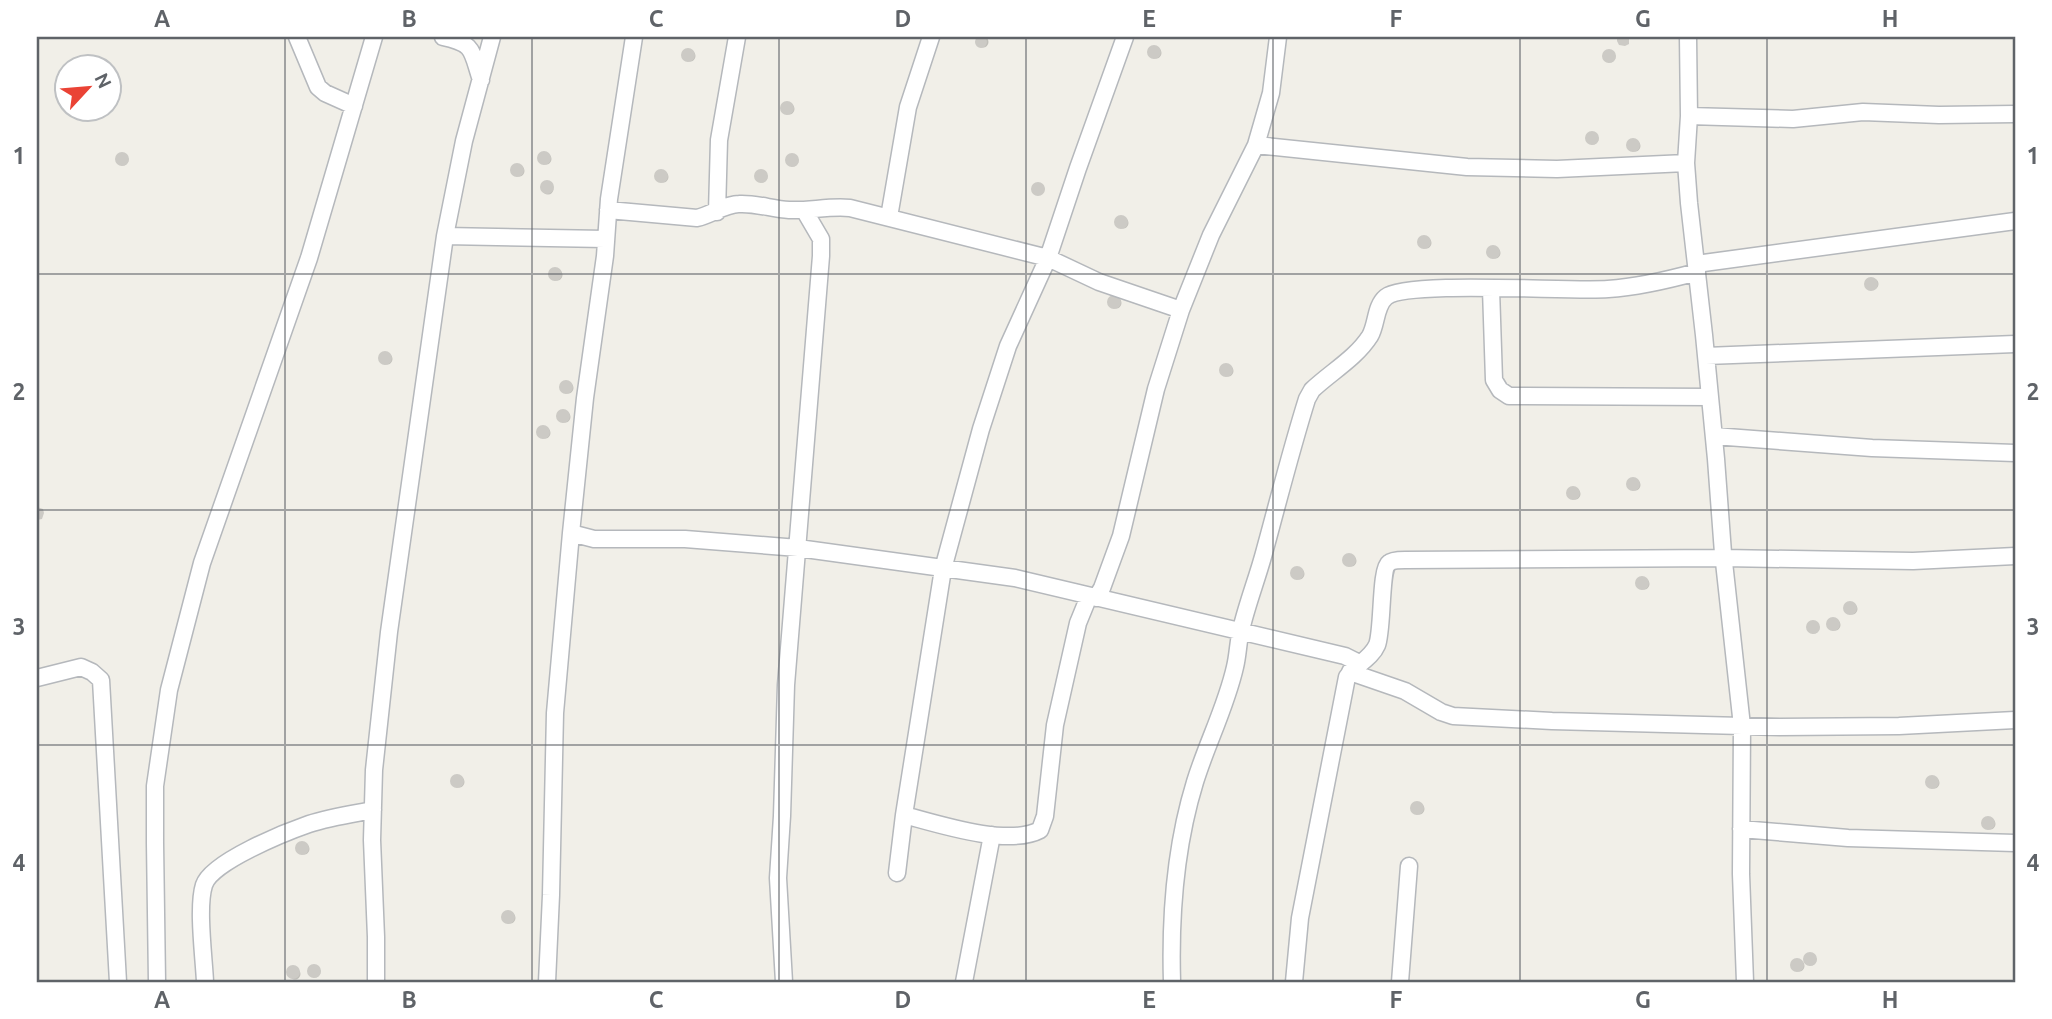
<svg xmlns="http://www.w3.org/2000/svg" width="2052" height="1019" viewBox="0 0 2052 1019" font-family="Ubuntu,sans-serif">
<style>
.shadow{fill:#0003}
.building{fill:#cccac5}
.lines{fill:none;stroke-linecap:round;stroke-linejoin:round}
.minor-casing{stroke:#b5b8bc;stroke-width:19}
.minor{stroke:#fff;stroke-width:16}
.grid{fill:none;stroke:#5f6368;stroke-width:2;stroke-opacity:0.55}
.neatline{fill:none;stroke:#5f6368;stroke-width:2.5}
.grid-label{font-size:23px;text-anchor:middle;font-weight:bold;fill:#5f6368}
</style>
<rect width="100%" height="100%" fill="#f1efe8"/>
<path class="shadow" d="M977.5 42a5.5 5.5 0 1 1 11 0a5.5 5.5 0 1 1-11 0Z
M1150.5 53a5.5 5.5 0 1 1 11 0a5.5 5.5 0 1 1-11 0Z
M684.5 56a5.5 5.5 0 1 1 11 0a5.5 5.5 0 1 1-11 0Z
M1604.5 57a5.5 5.5 0 1 1 11 0a5.5 5.5 0 1 1-11 0Z
M783.5 109a5.5 5.5 0 1 1 11 0a5.5 5.5 0 1 1-11 0Z
M1587.5 139a5.5 5.5 0 1 1 11 0a5.5 5.5 0 1 1-11 0Z
M1629.5 146a5.5 5.5 0 1 1 11 0a5.5 5.5 0 1 1-11 0Z
M540.5 159a5.5 5.5 0 1 1 11 0a5.5 5.5 0 1 1-11 0Z
M117.5 160a5.5 5.5 0 1 1 11 0a5.5 5.5 0 1 1-11 0Z
M787.5 161a5.5 5.5 0 1 1 11 0a5.5 5.5 0 1 1-11 0Z
M513.5 171a5.5 5.5 0 1 1 11 0a5.5 5.5 0 1 1-11 0Z
M756.5 177a5.5 5.5 0 1 1 11 0a5.5 5.5 0 1 1-11 0Z
M657.5 177a5.5 5.5 0 1 1 11 0a5.5 5.5 0 1 1-11 0Z
M1033.5 189a5.5 5.5 0 1 1 11 0a5.5 5.5 0 1 1-11 0Z
M542.5 189a5.5 5.5 0 1 1 11 0a5.5 5.5 0 1 1-11 0Z
M1117.5 223a5.5 5.5 0 1 1 11 0a5.5 5.5 0 1 1-11 0Z
M1420.5 243a5.5 5.5 0 1 1 11 0a5.5 5.5 0 1 1-11 0Z
M1489.5 253a5.5 5.5 0 1 1 11 0a5.5 5.5 0 1 1-11 0Z
M551.5 275a5.5 5.5 0 1 1 11 0a5.5 5.5 0 1 1-11 0Z
M1867.5 284a5.5 5.5 0 1 1 11 0a5.5 5.5 0 1 1-11 0Z
M1110.5 303a5.5 5.5 0 1 1 11 0a5.5 5.5 0 1 1-11 0Z
M381.5 359a5.5 5.5 0 1 1 11 0a5.5 5.5 0 1 1-11 0Z
M1222.5 371a5.5 5.5 0 1 1 11 0a5.5 5.5 0 1 1-11 0Z
M562.5 388a5.5 5.5 0 1 1 11 0a5.5 5.5 0 1 1-11 0Z
M559.5 417a5.5 5.5 0 1 1 11 0a5.5 5.5 0 1 1-11 0Z
M539.5 433a5.5 5.5 0 1 1 11 0a5.5 5.5 0 1 1-11 0Z
M1629.5 485a5.5 5.5 0 1 1 11 0a5.5 5.5 0 1 1-11 0Z
M1569.5 494a5.5 5.5 0 1 1 11 0a5.5 5.5 0 1 1-11 0Z
M1345.5 561a5.5 5.5 0 1 1 11 0a5.5 5.5 0 1 1-11 0Z
M1293.5 574a5.5 5.5 0 1 1 11 0a5.5 5.5 0 1 1-11 0Z
M1638.5 584a5.5 5.5 0 1 1 11 0a5.5 5.5 0 1 1-11 0Z
M1846.5 609a5.5 5.5 0 1 1 11 0a5.5 5.5 0 1 1-11 0Z
M1829.5 625a5.5 5.5 0 1 1 11 0a5.5 5.5 0 1 1-11 0Z
M1808.5 628a5.5 5.5 0 1 1 11 0a5.5 5.5 0 1 1-11 0Z
M453.5 782a5.5 5.5 0 1 1 11 0a5.5 5.5 0 1 1-11 0Z
M1928.5 783a5.5 5.5 0 1 1 11 0a5.5 5.5 0 1 1-11 0Z
M1413.5 809a5.5 5.5 0 1 1 11 0a5.5 5.5 0 1 1-11 0Z
M1984.5 824a5.5 5.5 0 1 1 11 0a5.5 5.5 0 1 1-11 0Z
M298.5 849a5.5 5.5 0 1 1 11 0a5.5 5.5 0 1 1-11 0Z
M504.5 918a5.5 5.5 0 1 1 11 0a5.5 5.5 0 1 1-11 0Z
M1805.5 960a5.5 5.5 0 1 1 11 0a5.5 5.5 0 1 1-11 0Z
M1793.5 966a5.5 5.5 0 1 1 11 0a5.5 5.5 0 1 1-11 0Z
M309.5 972a5.5 5.5 0 1 1 11 0a5.5 5.5 0 1 1-11 0Z
M289.5 974a5.5 5.5 0 1 1 11 0a5.5 5.5 0 1 1-11 0Z"/>
<path class="building" d="M975 42a6 6 0 1 1 12 0a6 6 0 1 1-12 0Z
M1617 37H1629V44L1625 46 1619 45 1617 41Z
M1147 52a7 7 0 1 1 14 0a7 7 0 1 1-14 0Z
M681 55a7 7 0 1 1 14 0a7 7 0 1 1-14 0Z
M1602 56a7 7 0 1 1 14 0a7 7 0 1 1-14 0Z
M780 108a7 7 0 1 1 14 0a7 7 0 1 1-14 0Z
M1585 138a7 7 0 1 1 14 0a7 7 0 1 1-14 0Z
M1626 145a7 7 0 1 1 14 0a7 7 0 1 1-14 0Z
M537 158a7 7 0 1 1 14 0a7 7 0 1 1-14 0Z
M115 159a7 7 0 1 1 14 0a7 7 0 1 1-14 0Z
M785 160a7 7 0 1 1 14 0a7 7 0 1 1-14 0Z
M510 170a7 7 0 1 1 14 0a7 7 0 1 1-14 0Z
M654 176a7 7 0 1 1 14 0a7 7 0 1 1-14 0Z
M754 176a7 7 0 1 1 14 0a7 7 0 1 1-14 0Z
M540 187a7 7 0 1 1 14 0a7 7 0 1 1-14 0Z
M1031 189a7 7 0 1 1 14 0a7 7 0 1 1-14 0Z
M1114 222a7 7 0 1 1 14 0a7 7 0 1 1-14 0Z
M1417 242a7 7 0 1 1 14 0a7 7 0 1 1-14 0Z
M1486 252a7 7 0 1 1 14 0a7 7 0 1 1-14 0Z
M548 274a7 7 0 1 1 14 0a7 7 0 1 1-14 0Z
M1864 284a7 7 0 1 1 14 0a7 7 0 1 1-14 0Z
M1107 302a7 7 0 1 1 14 0a7 7 0 1 1-14 0Z
M378 358a7 7 0 1 1 14 0a7 7 0 1 1-14 0Z
M1219 370a7 7 0 1 1 14 0a7 7 0 1 1-14 0Z
M559 387a7 7 0 1 1 14 0a7 7 0 1 1-14 0Z
M556 416a7 7 0 1 1 14 0a7 7 0 1 1-14 0Z
M536 432a7 7 0 1 1 14 0a7 7 0 1 1-14 0Z
M1626 484a7 7 0 1 1 14 0a7 7 0 1 1-14 0Z
M1566 493a7 7 0 1 1 14 0a7 7 0 1 1-14 0Z
M37 507 43 509 44 513 42 519 37 520Z
M1342 560a7 7 0 1 1 14 0a7 7 0 1 1-14 0Z
M1290 573a7 7 0 1 1 14 0a7 7 0 1 1-14 0Z
M1635 583a7 7 0 1 1 14 0a7 7 0 1 1-14 0Z
M1843 608a7 7 0 1 1 14 0a7 7 0 1 1-14 0Z
M1826 624a7 7 0 1 1 14 0a7 7 0 1 1-14 0Z
M1806 627a7 7 0 1 1 14 0a7 7 0 1 1-14 0Z
M450 781a7 7 0 1 1 14 0a7 7 0 1 1-14 0Z
M1925 782a7 7 0 1 1 14 0a7 7 0 1 1-14 0Z
M1410 808a7 7 0 1 1 14 0a7 7 0 1 1-14 0Z
M1981 823a7 7 0 1 1 14 0a7 7 0 1 1-14 0Z
M295 848a7 7 0 1 1 14 0a7 7 0 1 1-14 0Z
M501 917a7 7 0 1 1 14 0a7 7 0 1 1-14 0Z
M1803 959a7 7 0 1 1 14 0a7 7 0 1 1-14 0Z
M1790 965a7 7 0 1 1 14 0a7 7 0 1 1-14 0Z
M307 971a7 7 0 1 1 14 0a7 7 0 1 1-14 0Z
M286 972a7 7 0 1 1 14 0a7 7 0 1 1-14 0Z"/>
<g class="lines">
<g class="minor-casing">
<path id="minor" d="M297 37 318 87 325 93 354 106
M443 37C475 44 471 50 481 80
M1688 37 1689 116 1686 163 1689 203 1704 335 1716 459 1723 553 1742 726 1741 874 1745 982
M1689 116 1793 119 1863 112 1939 115 2015 114
M1256 145 1467 167 1557 169 1686 163
M608 210 697 218C711 215 725 204 739 204 756 203 772 209 789 210 809 211 829 206 850 208L1048 258 1099 282 1181 310
M717 212 719 140 737 37
M889 217 908 107 931 37
M445 236 605 239
M1696 264 2015 221
M1491 289 1494 380 1500 390 1509 396 1710 397
M1706 356 2015 344
M1714 436 1872 448 2015 453
M571 533 594 539H685L798 548 1015 578 1345 656 1359 663
M1096 598 1102 588 1121 536 1156 389 1181 310 1211 235 1256 145 1271 93 1278 37
M1350 672 1405 691 1441 712 1453 716 1552 721 1780 727 1899 726 2015 720
M37 678 81 667 92 672 101 680 118 982
M904 815C938 824 1008 847 1040 830L1045 816 1055 725 1078 623 1089 596
M1741 829 1848 838 2015 843
M897 873 904 815 943 569 981 429 1008 346 1048 258 1078 168 1125 37
M157 982 155 843V786L169 690 202 563 309 258 374 37
M205 982C204 958 197 907 204 885 211 862 286 832 309 824 330 817 352 814 373 810
M376 982V937L372 840 374 770 389 632 445 236 464 141 492 37
M547 982 551 895 555 713 571 533 585 398 605 256 609 199 634 37
M784 982 778 878 782 816 786 685 821 256V239L804 210
M964 982 992 835
M1172 982C1170 915 1175 847 1195 782 1207 743 1226 707 1235 667 1238 655 1238 642 1241 630 1247 604 1257 579 1264 553 1278 502 1291 450 1307 399L1312 390C1331 372 1356 358 1370 336 1377 324 1375 306 1386 297 1406 280 1571 292 1608 289 1638 287 1668 280 1697 272
M1294 982 1300 918 1347 677C1355 665 1371 659 1377 645 1383 630 1380 569 1389 563 1392 560 1401 560 1405 560L1723 558 1913 561 2015 556
M1400 982 1409 866"/>
</g>
<use href="#minor" class="minor"/>
</g>
<path class="grid" d="M285 37V982M532 37V982M779 37V982M1026 37V982M1273 37V982M1520 37V982M1767 37V982M37 274H2015M37 510H2015M37 745H2015"/>
<rect width="2052" height="1019" fill="none" stroke="#ffffff" stroke-width="77"/>
<g transform="translate(88 88) rotate(64)"><circle r="33" fill="#ffffff" stroke="#bfc1c3" stroke-width="2"/>
<path d="M0-5L12 26L0 18L-12 26Z" fill="#ea4335"/>
<text y="-10" font-size="19" font-weight="bold" text-anchor="middle" fill="#5f6368">N</text>
</g>
<rect x="38" y="38" width="1976" height="943" class="neatline"/>
<g class="grid-label">
<text x="162" y="27">A</text>
<text x="409" y="27">B</text>
<text x="656" y="27">C</text>
<text x="903" y="27">D</text>
<text x="1149" y="27">E</text>
<text x="1396" y="27">F</text>
<text x="1643" y="27">G</text>
<text x="1890" y="27">H</text>
<text x="19" y="164">1</text>
<text x="2033" y="164">1</text>
<text x="19" y="400">2</text>
<text x="2033" y="400">2</text>
<text x="19" y="635">3</text>
<text x="2033" y="635">3</text>
<text x="19" y="871">4</text>
<text x="2033" y="871">4</text>
<text x="162" y="1008">A</text>
<text x="409" y="1008">B</text>
<text x="656" y="1008">C</text>
<text x="903" y="1008">D</text>
<text x="1149" y="1008">E</text>
<text x="1396" y="1008">F</text>
<text x="1643" y="1008">G</text>
<text x="1890" y="1008">H</text>
</g>
</svg>
